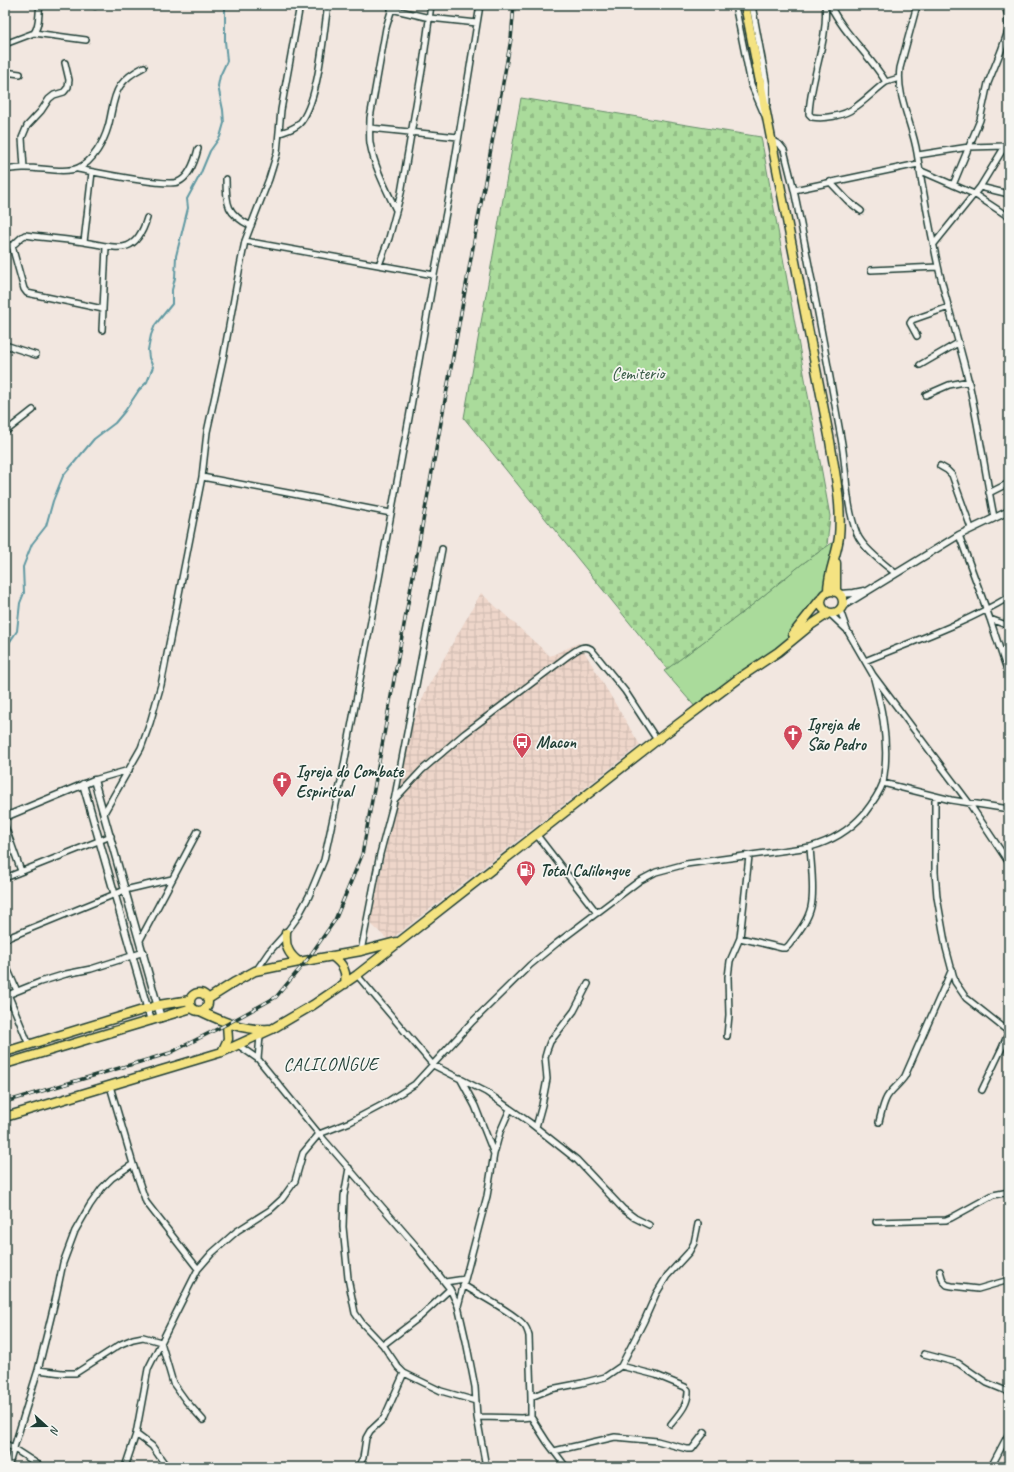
<svg xmlns="http://www.w3.org/2000/svg" width="1014" height="1472" viewBox="0 0 1014 1472" font-family="Caveat,sans-serif">
<style>
.industrial{fill:url(#industrial-grid)}
.green{fill:#aadb9b;stroke:#648c68}
.cemetery{fill:url(#cemetery-stones);stroke:#648c68}
.lines{fill:none;stroke-linecap:round;stroke-linejoin:round}
.stream{stroke:#6099a2;stroke-width:2}
.minor-casing{stroke:#1f3d34;stroke-width:8}
.tertiary-casing{stroke:#1f3d34;stroke-width:9}
.primary-casing{stroke:#1f3d34;stroke-width:11}
.minor{stroke:#f6f6f2;stroke-width:5}
.tertiary{stroke:#f6f6f2;stroke-width:6}
.primary{stroke:#f4e382;stroke-width:8}
.rail-casing{stroke:#1f3d34;stroke-width:3.5}
.rail{stroke:#f6f6f2;stroke-width:2;stroke-dasharray:6;stroke-linecap:butt}
.labels{text-anchor:middle;stroke-width:3.5;stroke-linejoin:round;paint-order:stroke}
.park-label{font-size:17px;fill:#3b5d49;stroke:#f6f6f2}
.poi-label{font-size:17px;font-weight:bold;fill:#1f3d34;stroke:#f6f6f2;text-anchor:start}
.neighbourhood-label{font-size:18px;letter-spacing:1px;fill:#1f3d34;stroke:#f6f6f2}
</style>
<defs>
<pattern id="industrial-grid" width="8" height="8" patternUnits="userSpaceOnUse"><rect width="8" height="8" fill="#eed6ca"/><path d="M0 4h8M4 0v8" fill="none" stroke="#ccb9ae"/></pattern>
<pattern id="cemetery-stones" width="16" height="16" patternUnits="userSpaceOnUse"><rect width="16" height="16" fill="#aadb9b"/><path d="M2 7V4a2 2 0 0 1 4 0v3zM10 15v-3a2 2 0 0 1 4 0v3z" fill="#92bd86"/></pattern>
</defs>
<rect width="100%" height="100%" fill="#f2e7e0"/>
<filter id="ink" filterUnits="userSpaceOnUse"><feTurbulence type="fractalNoise" baseFrequency=".025" numOctaves="2"/><feDisplacementMap in="SourceGraphic" scale="8" xChannelSelector="R" yChannelSelector="G"/><feConvolveMatrix kernelMatrix="1 2 1 2 8 2 1 2 1" color-interpolation-filters="sRGB"/></filter>
<g filter="url(#ink)">
<path class="industrial" d="M481 593 550 656 579 643 640 745 389 941 370 923 412 725 426 690Z"/>
<path class="green" d="M839 538 828 591 822 596 820 600 783 647 697 709 664 671 746 610 802 564Z"/>
<path class="cemetery" d="M521 98 761 137 830 516 827 546 802 564 746 610 667 669 464 418Z"/>
<g class="lines">
<path class="stream" d="M5 649 17 631 20 603 24 593 23 567 32 544 46 526 53 501 63 476 94 439 115 423 125 411 139 390 147 382 153 367 149 358 148 350 151 335 155 325 172 304V290L175 278 176 256 188 208 187 199 200 175 210 151 220 137 224 123 223 110 218 86 220 76 227 61 225 41V5"/>
<g class="minor-casing">
<path id="minor" d="M94 5 95 6
M393 5 386 28 370 118C370 126 369 135 370 143 374 166 386 189 396 210
M735 5 751 84 764 114
M752 5 767 86V104
M825 5C829 39 810 79 809 114L812 117C824 119 844 116 854 108 865 101 875 90 886 82
M830 5C844 34 869 54 886 82L899 78
M917 5 900 68C896 96 913 125 917 153 923 191 930 229 938 266 947 306 960 344 969 383 979 428 985 472 994 517
M917 7 926 5
M391 9 430 18 477 23
M34 33 86 40
M5 44 34 33C40 25 38 15 40 5
M5 72 20 74
M370 128 458 137
M280 133C286 131 294 129 299 124 319 103 323 35 328 5
M771 140 780 145 784 150 794 190 918 164
M918 155 969 147 1006 146
M24 168 22 138 27 126 41 111 49 99 54 95 64 92 68 87 69 80 65 63
M78 169C94 172 166 187 178 182 190 177 195 161 198 149
M5 170C11 169 17 168 23 168 39 167 64 174 78 168 93 162 104 141 108 127 112 114 112 98 120 86 126 77 134 72 144 67
M919 170 974 194 1009 217
M226 179C226 205 227 214 251 226
M830 182 848 201 861 211
M953 185 980 120 988 83 1001 51 1008 31V17L1005 5
M980 187 1002 151 1008 145
M794 190C811 272 826 355 841 438 847 469 845 504 857 534 863 548 883 563 895 573
M245 241 434 275
M84 242 92 172
M934 244 980 187 1009 194
M5 245C18 247 15 240 25 235 45 238 64 239 84 242 116 247 135 258 147 218
M12 246 24 289 27 293 103 309
M379 265 389 238 401 193 423 64 431 5
M871 270 938 267
M102 330 106 247
M917 336 910 323 912 320 949 307
M5 345 36 355
M920 365 958 343
M926 395 949 385 969 381
M5 432 33 410
M940 466 947 470 952 475 971 528
M202 477 293 494 391 513
M989 493 1009 483
M959 535 990 619 1009 676
M840 610 847 630 873 675 969 803 1009 863
M829 613 846 629
M990 619 1009 626
M865 661C914 641 964 624 1009 597
M94 780 129 770
M883 783 951 800 1009 809
M935 796V872L937 897 946 948 955 982 966 998 1009 1032
M394 800 422 770 464 734 569 655C577 650 583 644 591 649L625 691 657 740
M104 813 141 748 150 723 161 685 202 477 207 432 223 359 240 266 245 241 269 179 277 153 281 110 300 5
M5 826 21 871
M536 834 597 913
M5 878 111 836
M740 938 782 948H786L789 945C797 934 808 921 811 907 815 890 811 865 810 847
M5 939 125 890 172 879
M140 940 198 831
M361 951 380 854 394 801 442 549
M5 963 17 991
M256 971 269 952 286 933 297 918 309 896 324 860 341 781 409 418 434 275 449 197 480 5
M357 975 433 1065 486 1092 529 1122 577 1160 623 1209 635 1218 649 1225
M8 994 29 1045
M5 996 40 982 66 974 91 969 144 952
M727 1036 729 1015 728 977 730 961 740 938 749 856
M238 1045 258 1059 319 1134 416 1246 450 1289 458 1306 466 1341 475 1387 477 1417 486 1467
M258 1059 260 1036
M460 1078 475 1106 494 1154
M982 1090 1002 1048 1009 1031
M879 1122C881 1114 883 1104 887 1097 892 1089 900 1084 905 1076L952 969
M536 1127 542 1105 547 1079 545 1057 547 1050 550 1042 574 1011 588 984
M133 1164 146 1202 198 1269
M349 1168 344 1196 343 1227 348 1278 355 1313 362 1323 383 1345 398 1367 404 1373 441 1391 476 1401
M876 1222 946 1220 951 1218 993 1195 1009 1192
M940 1271 943 1281 947 1285 952 1286 978 1289 1009 1280
M445 1282 465 1279
M463 1285C479 1295 513 1312 524 1325 527 1328 528 1332 529 1336L531 1397V1417
M458 1306 487 1196 494 1154 500 1132 510 1109
M383 1345 421 1316 450 1289
M924 1354 958 1363 987 1383 1009 1392
M621 1366 656 1375 685 1387 688 1390C689 1404 679 1414 671 1424
M38 1370 62 1373H76L121 1344 133 1339 143 1337 161 1342 173 1383 186 1401 203 1420
M531 1397 551 1389 582 1383 605 1377 621 1366 644 1321 656 1294 667 1276 689 1252 694 1243 698 1224
M477 1417 521 1418 531 1417 547 1442 566 1467
M136 1434 152 1446 167 1467
M5 1443 42 1467
M554 1451 615 1437 657 1441 687 1449H692L705 1432
M8 1467 38 1370 55 1301 63 1263 75 1231 90 1205 102 1188 112 1178 133 1164 110 1086
M125 1467 136 1434 148 1369 198 1269 212 1253 237 1231 270 1210 282 1199 295 1181 303 1153 319 1134 350 1122 382 1105 415 1084 471 1023 530 965 557 943 639 881 656 872 686 864 810 847C832 841 849 831 864 814 871 805 879 794 883 783 884 778 884 773 885 768 888 736 881 705 873 675
M358 1467 363 1458 366 1438 370 1431 384 1418 404 1373
M991 1467 1009 1433"/>
</g>
<g class="tertiary-casing">
<path id="tertiary" d="M840 594 854 593 864 591
M843 606 959 535 1009 511
M83 784 151 1021
M5 817 94 780 161 1018"/>
</g>
<g class="primary-casing">
<path id="primary" d="M745 5 830 441C835 473 842 504 839 537 837 555 828 572 828 591
M836 563V592
M821 602a11 11 0 1 1 22 0a11 11 0 1 1-22 0Z
M793 634 820 600
M286 933C285 946 288 954 299 962
M332 956C343 964 347 971 345 984
M190 1002a9 9 0 1 1 18 0a9 9 0 1 1-18 0Z
M208 999 235 982 255 971 299 962 361 951 396 942
M200 1011C223 1022 244 1031 269 1029
M5 1052 159 1005 190 1000
M222 1052 228 1039 227 1024
M5 1064 192 1008
M5 1117 222 1052 272 1029 313 1005 357 975 657 740 742 676 778 652 811 625 829 613"/>
</g>
<use href="#minor" class="minor"/>
<use href="#tertiary" class="tertiary"/>
<use href="#primary" class="primary"/>
<g class="rail-casing">
<path id="rail" d="M5 1102 170 1053 227 1024 276 997 307 960 335 920 362 855 511 39 514 5"/>
</g>
<use href="#rail" class="rail"/>
</g>
</g>
<defs>
<g id="church-pin" transform="scale(1)"><path d="M0 17L-7.5 6A9.5 9.5 0 1 1 7.5 6Z" fill="#d1495b" stroke="#f6f6f2"/><path d="M-1.2-6h2.4v3.5h3.3v2.4h-3.3V6h-2.4V-.1h-3.3v-2.4h3.3Z" fill="#fff"/></g>
<g id="bus-pin" transform="scale(1)"><path d="M0 17L-7.5 6A9.5 9.5 0 1 1 7.5 6Z" fill="#d1495b" stroke="#f6f6f2"/><path d="M-5-6H5V4H4V6H2V4H-2V6H-4V4H-5ZM-3.5-4V0h7V-4ZM-3.5 1.2v1.5H-2V1.2ZM2 1.2v1.5H3.5V1.2Z" fill="#fff"/></g>
<g id="fuel-pin" transform="scale(1)"><path d="M0 17L-7.5 6A9.5 9.5 0 1 1 7.5 6Z" fill="#d1495b" stroke="#f6f6f2"/><path d="M-5.5-6h7V0h2V4h1.3V-2.5L3-4.5l.8-.8L6-3V5H2.5V1h-1V6h-7ZM-4.2-4.7v3.2H.2V-4.7Z" fill="#fff"/></g>
</defs>
<g fill-rule="evenodd">
<use href="#church-pin" x="793" y="734"/>
<use href="#bus-pin" x="522" y="742"/>
<use href="#church-pin" x="282" y="781"/>
<use href="#fuel-pin" x="526" y="870"/>
</g>
<g class="labels">
<g class="park-label">
<text x="638" y="379">Cemiterio</text>
</g>
<g class="poi-label">
<text x="807" y="730">Igreja de<tspan x="807" dy="20">São Pedro</tspan></text>
<text x="536" y="748">Macon</text>
<text x="296" y="777">Igreja do Combate<tspan x="296" dy="20">Espiritual</tspan></text>
<text x="540" y="876">Total Calilongue</text>
</g>
<g class="neighbourhood-label">
<text x="331" y="1070">CALILONGUE</text>
</g>
</g>
<rect width="1014" height="1472" fill="none" stroke="#f6f6f2" stroke-width="20"/>
<rect x="10" y="10" width="994" height="1452" fill="none" stroke="#1f3d34" stroke-width="1.5" filter="url(#ink)"/>
<g transform="translate(46 1426) rotate(111)" stroke="#f6f6f2" stroke-width="3" paint-order="stroke">
<path d="M0-3L7 15L0 10L-7 15Z" fill="#1f3d34"/>
<text y="-6" font-size="11" font-weight="bold" text-anchor="middle" fill="#1f3d34">N</text>
</g>
</svg>
